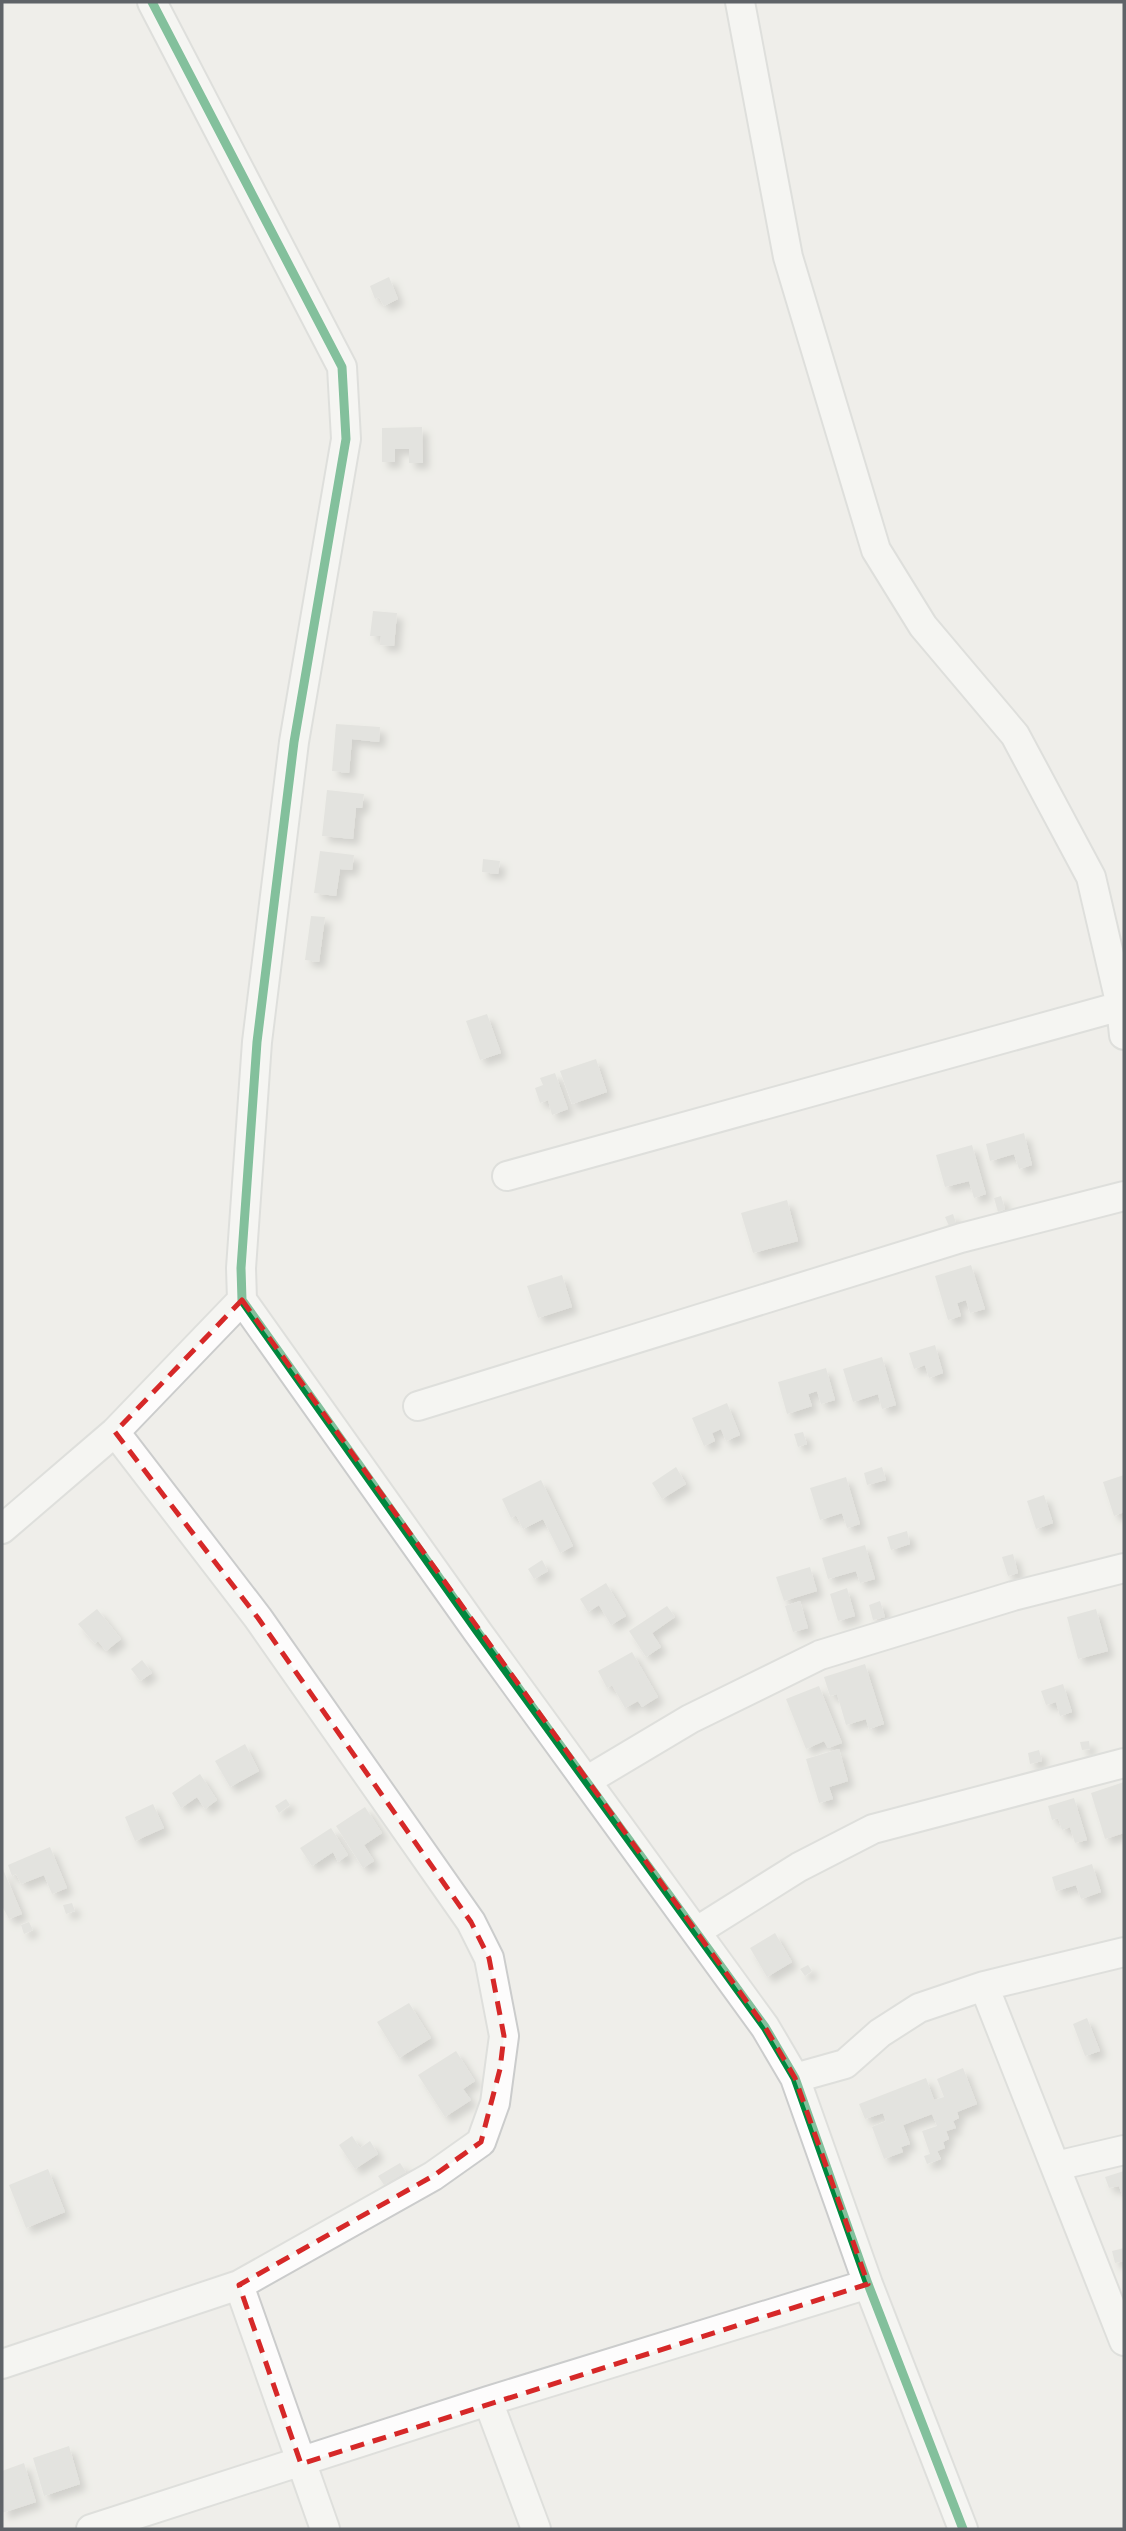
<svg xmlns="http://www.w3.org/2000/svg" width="1126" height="2531" viewBox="0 0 1126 2531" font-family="'Public Sans',sans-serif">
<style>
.building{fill:#d6d5d3;filter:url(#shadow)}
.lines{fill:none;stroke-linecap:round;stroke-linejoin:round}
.minor-casing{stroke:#cbcccc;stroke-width:32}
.minor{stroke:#fdfcfc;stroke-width:28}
.cycleway-casing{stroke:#fff;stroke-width:13}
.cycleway{stroke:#00873e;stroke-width:9}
.marked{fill:none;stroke:#d62828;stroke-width:5;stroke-dasharray:14 9;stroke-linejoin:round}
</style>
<defs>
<filter id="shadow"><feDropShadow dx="6" dy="6" stdDeviation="3.5" flood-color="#0004"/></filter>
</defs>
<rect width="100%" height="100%" fill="#efeeea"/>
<path class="building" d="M389 277 398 299 384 306 379 297 375 299 370 286Z
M422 427 423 463H409V449H395V462H382V428Z
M373 611 397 613 394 646 380 645 381 636H370Z
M336 724 380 727 379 742 352 739 349 773 332 771Z
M327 790 364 794 362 808H356L353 839 322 836Z
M320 851 354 855 352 870 340 869 336 896 314 893Z
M483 859 500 861 498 874 482 872Z
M311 916 325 917 319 962 305 960Z
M487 1014 501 1053 480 1060 466 1021Z
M596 1059 607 1092 572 1104 560 1071Z
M555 1073 568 1109 552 1115 548 1100 540 1103 535 1088 543 1085 540 1078Z
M1024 1133 1032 1165 1019 1169 1014 1154 990 1161 986 1144Z
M972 1145 986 1194 974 1198 969 1181 945 1187 936 1155Z
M1001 1196 1005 1209 998 1212 994 1198Z
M787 1200 798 1241 753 1253 741 1213Z
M953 1214 956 1223 949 1226 945 1217Z
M971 1265 985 1309 970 1313 966 1300 957 1303 961 1316 948 1320 935 1276Z
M562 1275 572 1307 538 1318 527 1286Z
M935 1345 943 1373 929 1378 925 1365 914 1369 909 1353Z
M882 1357 896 1405 882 1409 878 1394 853 1402 843 1369Z
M826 1368 835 1400 821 1404 817 1391 808 1394 812 1406 787 1414 778 1382Z
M727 1403 740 1435 726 1441 721 1429 712 1433 715 1441 704 1446 692 1418Z
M803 1432 807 1444 798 1447 794 1434Z
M676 1467 686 1484 662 1499 652 1483Z
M882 1467 886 1480 867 1485 864 1473Z
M1124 1475V1512L1114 1516 1103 1482Z
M846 1477 860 1524 847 1528 842 1513 820 1520 810 1488Z
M541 1480 573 1546 560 1553 543 1519 523 1529 516 1515 511 1518 502 1499Z
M1044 1495 1053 1523 1036 1529 1027 1501Z
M907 1531 910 1544 891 1550 887 1537Z
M865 1545 875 1579 860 1583 856 1571 828 1579 822 1558Z
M1013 1554 1018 1573 1008 1576 1002 1557Z
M542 1560 548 1571 534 1579 528 1569Z
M810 1567 817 1591 784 1601 776 1577Z
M606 1583 626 1616 611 1625 599 1605 588 1612 580 1599Z
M847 1588 855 1616 838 1621 830 1594Z
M800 1601 808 1628 793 1632 785 1606Z
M880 1601 885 1617 873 1620 869 1605Z
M667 1606 675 1617 652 1633 661 1647 646 1657 629 1631Z
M97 1609 121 1639 106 1651 98 1641 95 1644 78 1624Z
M1096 1609 1108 1651 1078 1659 1067 1617Z
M632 1652 658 1697 642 1707 638 1701 625 1708 612 1685 607 1688 598 1671Z
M142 1660 152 1673 140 1681 131 1669Z
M865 1664 884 1724 869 1729 866 1719 846 1725 837 1694 830 1696 824 1677Z
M1063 1684 1072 1712 1060 1716 1056 1702 1046 1705 1041 1691Z
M819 1686 842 1743 828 1748 824 1741 806 1749 786 1699Z
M1089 1741 1090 1749 1082 1750 1080 1742Z
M245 1744 259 1771 230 1787 215 1761Z
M839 1749 848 1781 829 1787 833 1799 819 1803 806 1759Z
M1039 1750 1042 1761 1030 1764 1028 1753Z
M200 1774 217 1800 205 1809 197 1797 181 1808 172 1793Z
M1124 1782V1833L1105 1839 1091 1793Z
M1074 1798 1087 1840 1075 1843 1070 1827 1062 1830 1058 1818 1052 1820 1048 1806Z
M286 1799 290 1805 279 1813 275 1806Z
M153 1804 164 1828 135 1841 125 1817Z
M365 1807 382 1833 364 1845 374 1861 363 1868 336 1826Z
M331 1828 348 1855 338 1862 333 1852 312 1866 300 1848Z
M50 1847 67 1888 52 1894 44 1875 21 1884 16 1874 12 1876 8 1865Z
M1092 1864 1101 1892 1081 1899 1076 1885 1056 1891 1052 1877Z
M2 1867 22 1914 9 1919 2 1906Z
M72 1903 75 1911 66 1914 63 1905Z
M29 1922 33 1930 24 1934 21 1925Z
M775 1933 792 1962 767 1977 750 1948Z
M808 1965 812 1971 805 1976 800 1969Z
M409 2003 431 2038 399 2058 377 2022Z
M1087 2018 1100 2051 1085 2056 1073 2024Z
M456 2051 475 2081 463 2089 471 2100 445 2117 418 2075Z
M963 2068 977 2104 957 2112 959 2118 953 2121 956 2128 946 2131 949 2139 943 2142 945 2148 937 2151 941 2159 927 2164 924 2156 930 2154 922 2131 937 2126 932 2114 903 2125 910 2144 901 2147 903 2152 884 2159 872 2127 886 2121 883 2113 865 2119 859 2104 926 2078 934 2100 944 2097 937 2079Z
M352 2136 360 2148 370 2141 378 2154 355 2169 339 2145Z
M400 2163 406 2172 384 2185 378 2176Z
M48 2169 65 2212 26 2228 9 2185Z
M1124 2171V2201L1119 2186 1109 2188 1105 2177Z
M1124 2248V2261L1115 2263 1112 2251Z
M69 2446 80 2484 44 2496 33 2458Z
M24 2463 36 2502 2 2513V2471Z"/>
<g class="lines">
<g class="minor-casing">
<path id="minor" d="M152 2 342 367 346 439 294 742 257 1042 241 1268 242 1300 477 1631 765 2027 795 2078 868 2284 963 2529
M740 2 788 257 876 550 923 626 1015 735 1091 877 1121 1006 1124 1035
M507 1176 1121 1006
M418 1406 961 1238 1124 1196
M2 1529 115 1432 242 1300
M586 1781 690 1719 820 1655 1013 1596 1124 1568
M697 1931 799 1867 873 1829 1124 1763
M984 1986 1124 2341
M795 2078 845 2064 880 2033 919 2008 984 1986 1124 1952
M1056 2166 1124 2150
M239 2285 325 2529
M2 2364 239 2285 433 2176 481 2142 495 2103 504 2036 489 1958 471 1922 258 1618 115 1432
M488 2401 536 2529
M91 2529 488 2401 868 2284"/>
</g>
<use href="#minor" class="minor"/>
<g class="cycleway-casing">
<path id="cycleway" d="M152 2 342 367 346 439 294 742 257 1042 241 1268 242 1300 477 1631 765 2027 795 2078 868 2284 963 2529"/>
</g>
<use href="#cycleway" class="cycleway"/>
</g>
<path d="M0 0H1126V2531H0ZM242 1300 765 2027 795 2078 868 2284 301 2464 239 2285 433 2176 481 2142 500 2069 504 2036 489 1958 471 1922 258 1618 115 1432Z" fill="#efeeea" fill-opacity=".55" fill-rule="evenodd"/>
<path class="marked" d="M242 1300 765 2027 795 2078 868 2284 301 2464 239 2285 433 2176 481 2142 500 2069 504 2036 489 1958 471 1922 258 1618 115 1432Z"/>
<rect width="1126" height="2531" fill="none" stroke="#5f6368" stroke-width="7"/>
</svg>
